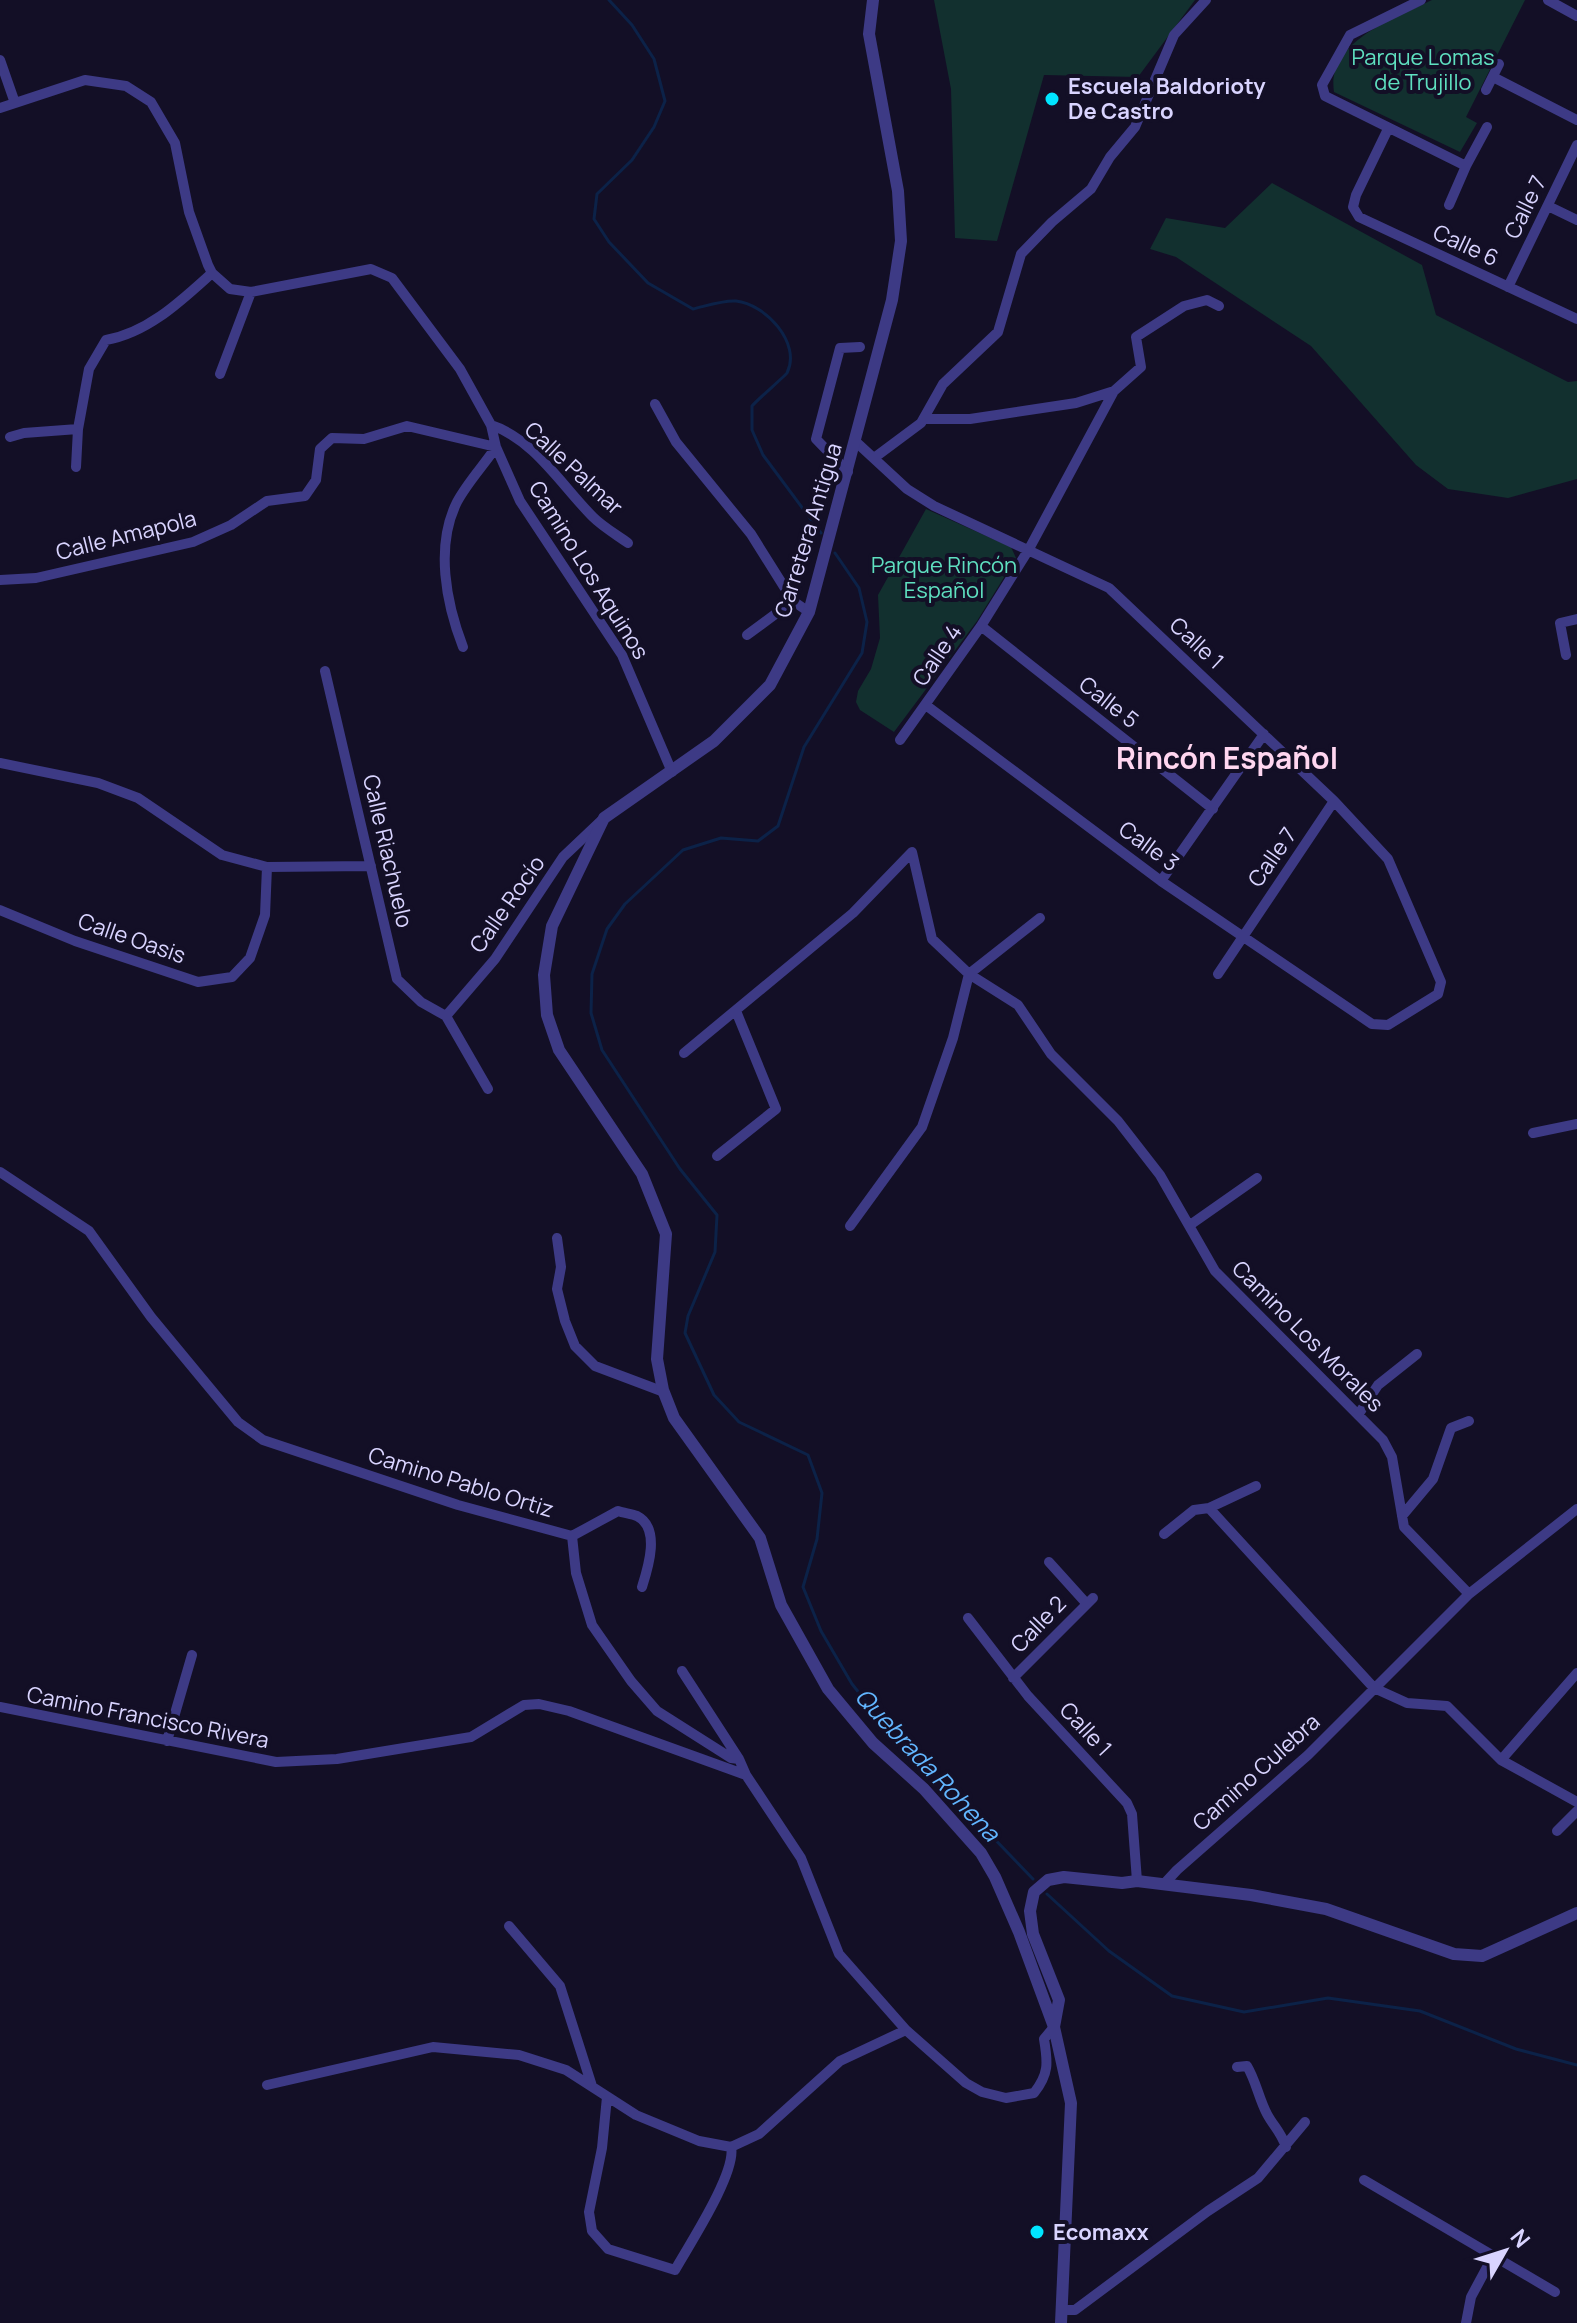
<svg xmlns="http://www.w3.org/2000/svg" width="1577" height="2323" viewBox="0 0 1577 2323" font-family="Manrope,sans-serif">
<style>
.green{fill:#12302f}
.lines{fill:none;stroke-linecap:round;stroke-linejoin:round}
.stream{stroke:#0c2248;stroke-width:3}
.minor{stroke:#3d3a85;stroke-width:10}
.tertiary{stroke:#3d3a85;stroke-width:12}
.poi-dot{fill:#00e5ff;stroke:#130f26;stroke-width:3}
.labels{text-anchor:middle;stroke-width:8;stroke-linejoin:round;paint-order:stroke}
.park-label{font-size:22px;fill:#5fe0c0;stroke:#130f26}
.poi-label{font-size:22px;font-weight:bold;fill:#d9d4ff;stroke:#130f26;text-anchor:start}
.street-label{font-size:22px;fill:#d9d4ff;stroke:#130f26}
.water-label{font-size:24px;font-style:italic;fill:#62b6ff;stroke:#130f26}
.district-label{font-size:30px;font-weight:bold;fill:#ffd6f0;stroke:#130f26}
</style>
<rect width="100%" height="100%" fill="#130f26"/>
<path class="green" d="M934 0H1195L1138 77 1044 75 997 241 955 238 951 89Z
M1432 0H1525L1466 117 1477 123 1460 152 1334 92C1326 41 1396 18 1432 0Z
M1272 183 1422 265 1436 315 1568 382 1577 381V479L1508 498 1448 489 1416 465 1311 346 1176 257 1150 249 1166 218 1225 228Z
M926 509 1011 547 1016 558 977 621 894 732 860 710 856 702 858 691 871 669 880 638 878 595Z"/>
<g class="lines">
<path class="stream" d="M609 0 632 25 654 59 665 101 654 127 632 160 597 194 594 219 609 242 648 283 693 309C706 306 723 300 736 301 765 304 802 343 787 373 785 376 758 399 752 406V430L763 455 821 533
M835 553 859 588 867 622 862 653 804 747 778 826 758 841 721 838 683 850 625 904 607 929 592 974 591 1013 602 1050 680 1169 717 1215 715 1252 688 1316 685 1333 714 1395 739 1422 808 1455 822 1493 817 1539 803 1587 821 1631 852 1684 884 1724 1033 1879
M1047 1894 1109 1951 1172 1996 1244 2012 1328 1998 1420 2011 1516 2049 1577 2065"/>
<path class="minor" d="M1421 0 1350 35 1322 85 1325 96 1466 166
M1548 0 1577 16
M0 60 15 103
M1493 77 1577 120
M1486 90 1499 64
M0 108 85 80 126 86 151 102 175 143 189 212 208 265 212 273 230 289 251 292 371 269 392 278 460 369 491 425 496 447 520 501 622 655 672 772
M1388 129 1356 195 1353 207 1359 217 1577 319
M1449 205 1466 166 1487 127
M1548 206 1577 220
M1508 287 1577 145
M220 374 251 292
M655 404 676 442 751 534 793 601 809 612
M925 419H970L1076 403 1114 391 1141 367 1136 337 1184 306 1207 300 1219 306
M491 425C534 439 562 486 593 517 603 527 617 535 628 543
M78 429 89 369 106 340C148 333 182 300 212 273
M10 437 24 433 78 429 76 467
M855 441 907 489 934 506 1109 588 1334 801 1388 859 1441 982 1438 994 1388 1025 1372 1024 1161 881 927 706
M874 458 921 423 943 384 998 332 1021 254 1052 222 1091 189 1110 157 1135 127 1174 35 1206 0
M848 472 816 439 840 348 860 347
M0 580 36 578 193 542 231 525 267 501 305 496 316 480 320 449 332 438 364 439 407 426 496 447C484 465 467 483 457 502 435 546 446 603 463 647
M981 626 1213 809
M747 635 793 601
M1566 655 1560 623 1577 619
M325 671 397 979 421 1002 446 1016
M900 740 981 626 1029 549 1114 391
M0 763 98 783 138 798 222 855 267 867 371 866
M1161 881 1264 734
M0 910 75 941 198 982 232 977 250 958 265 915 267 867
M1218 974 1334 801
M446 1016 495 959 563 857 601 821
M446 1016 488 1089
M684 1053 853 913 912 852 932 939 969 974 1018 1005 1051 1054 1118 1121 1160 1175 1215 1271 1383 1440 1392 1457 1404 1527 1469 1594
M1533 1133 1577 1124
M717 1156 776 1109 736 1011
M0 1172 89 1231 151 1317 194 1369 238 1422 263 1440 458 1505 572 1536
M1190 1225 1257 1178
M850 1226 922 1127 953 1038 969 974 1040 918
M557 1238 561 1267 557 1289 565 1321 575 1346 595 1366 664 1392
M1358 1415 1378 1385 1417 1354
M1209 1508 1256 1486
M1402 1516 1433 1479 1451 1428 1469 1421
M1164 1534 1194 1510 1209 1508 1374 1688 1407 1703 1447 1706 1501 1760 1577 1802
M572 1536 576 1573 592 1625 631 1681 657 1711 731 1758 739 1759 746 1775 801 1858 839 1954 906 2030 966 2083 982 2092 1006 2098 1034 2093C1049 2074 1048 2063 1044 2039L1054 2027
M572 1536 618 1511C624 1513 632 1514 637 1516 661 1528 648 1568 642 1587
M1049 1562 1086 1603
M968 1618 1028 1696 1127 1803 1132 1814 1137 1881
M682 1671 739 1759
M1013 1678 1093 1598
M0 1707 276 1762 337 1759 471 1737 524 1705 539 1704 569 1711 746 1775
M167 1741 192 1655
M1501 1760 1577 1673
M1557 1831 1577 1811
M1164 1884 1177 1870 1308 1755 1469 1594 1577 1509
M509 1926 560 1986 592 2086
M1237 2067 1247 2066C1256 2081 1259 2099 1267 2114 1274 2127 1281 2132 1286 2147
M267 2085 433 2047 519 2055 566 2070 636 2115 699 2141 731 2147 759 2134 840 2061 906 2030
M607 2097 602 2148 589 2212 592 2231 608 2249 675 2270C689 2245 737 2172 731 2147
M1364 2180 1555 2292
M1063 2310H1075L1208 2211 1258 2178 1305 2122
M1466 2323 1471 2297 1493 2256"/>
<path class="tertiary" d="M873 0 869 34 898 191 901 241 892 300 809 612 770 685 714 741 604 818 552 926 544 975 547 1015 559 1050 642 1174 666 1234 657 1359 663 1390 674 1418 760 1538 781 1605 828 1689 873 1743 924 1789 981 1853 995 1877 1019 1932 1054 2027
M1061 2323 1071 2103 1054 2027 1059 2000 1033 1934 1030 1911 1034 1892 1048 1880 1064 1877 1122 1883 1137 1881 1251 1895 1326 1909 1454 1954 1482 1956 1577 1913"/>
</g>
<g class="poi-dot">
<circle cx="1052" cy="99" r="8"/>
<circle cx="1037" cy="2232" r="8"/>
</g>
<g class="labels">
<g class="park-label">
<text x="1423" y="65">Parque Lomas<tspan x="1423" dy="25">de Trujillo</tspan></text>
<text x="944" y="573">Parque Rincón<tspan x="944" dy="25">Español</tspan></text>
</g>
<g class="poi-label">
<text x="1068" y="94">Escuela Baldorioty<tspan x="1068" dy="25">De Castro</tspan></text>
<text x="1053" y="2240">Ecomaxx</text>
</g>
<g class="street-label">
<text transform="translate(1525 207) rotate(-64)" y="8">Calle 7</text>
<text transform="translate(1466 245) rotate(25)" y="8">Calle 6</text>
<text transform="translate(574 468) rotate(43)" y="8">Calle Palmar</text>
<text transform="translate(808 530) rotate(-73)" y="8">Carretera Antigua</text>
<text transform="translate(126 535) rotate(-14)" y="8">Calle Amapola</text>
<text transform="translate(589 570) rotate(58)" y="8">Camino Los Aquinos</text>
<text transform="translate(1197 643) rotate(43)" y="8">Calle 1</text>
<text transform="translate(937 655) rotate(-56)" y="8">Calle 4</text>
<text transform="translate(1109 702) rotate(38)" y="8">Calle 5</text>
<text transform="translate(1149 846) rotate(36)" y="8">Calle 3</text>
<text transform="translate(388 851) rotate(77)" y="8">Calle Riachuelo</text>
<text transform="translate(1272 857) rotate(-55)" y="8">Calle 7</text>
<text transform="translate(507 904) rotate(-55)" y="8">Calle Rocío</text>
<text transform="translate(132 938) rotate(19)" y="8">Calle Oasis</text>
<text transform="translate(1308 1336) rotate(45)" y="8">Camino Los Morales</text>
<text transform="translate(461 1482) rotate(17)" y="8">Camino Pablo Ortiz</text>
<text transform="translate(1038 1624) rotate(-46)" y="8">Calle 2</text>
<text transform="translate(148 1717) rotate(11)" y="8">Camino Francisco Rivera</text>
<text transform="translate(1086 1729) rotate(47)" y="8">Calle 1</text>
<text transform="translate(1256 1772) rotate(-42)" y="8">Camino Culebra</text>
</g>
<g class="water-label">
<text transform="translate(927 1765) rotate(47)" y="8">Quebrada Rohena</text>
</g>
<g class="district-label">
<text x="1227" y="769">Rincón Español</text>
</g>
</g>
<g transform="translate(1505 2251) rotate(51)" stroke="#130f26" stroke-width="6" paint-order="stroke">
<path d="M0-6L14 30L0 20L-14 30Z" fill="#d9d4ff"/>
<text y="-12" font-size="22" font-weight="bold" text-anchor="middle" fill="#d9d4ff">N</text>
</g>
</svg>
